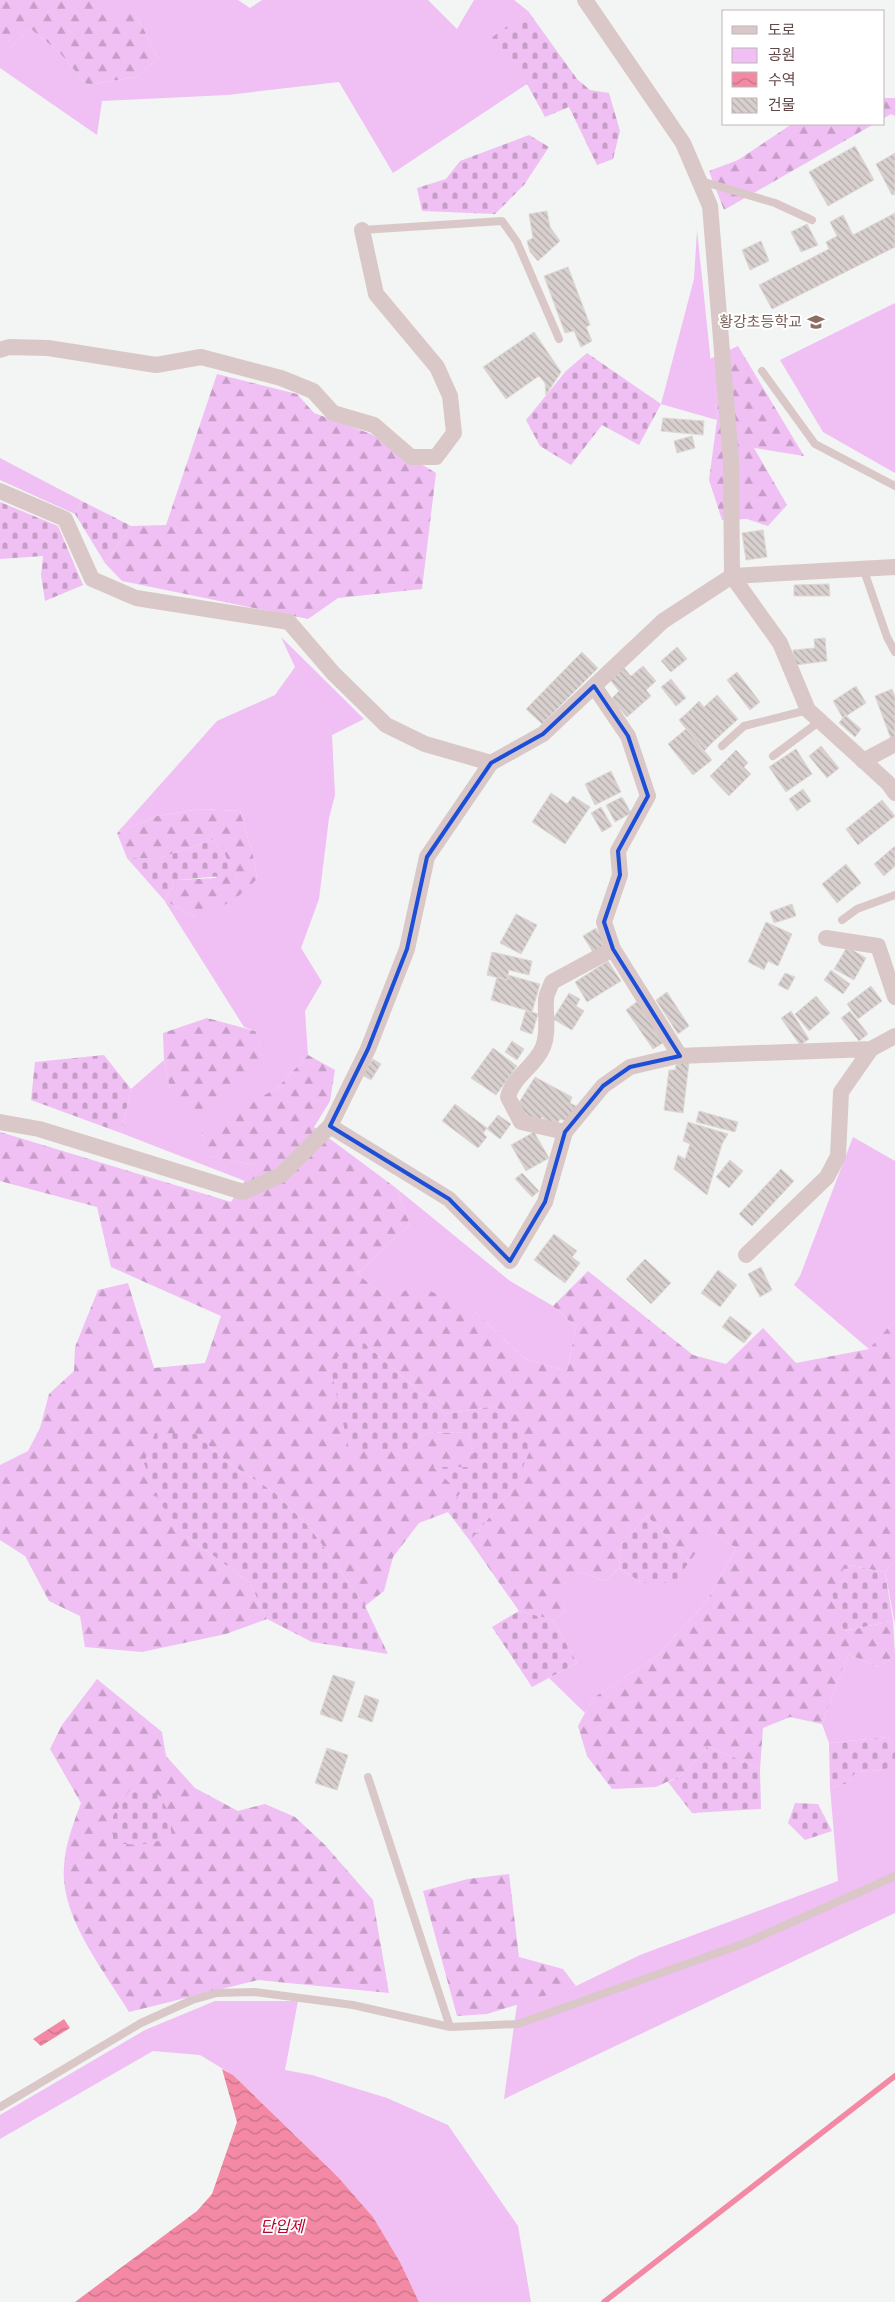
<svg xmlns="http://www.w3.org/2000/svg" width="895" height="2302" viewBox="0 0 895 2302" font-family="'Noto Sans','Noto Sans KR',sans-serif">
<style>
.green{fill:#f0bff3}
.forest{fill:url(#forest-firs)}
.cemetery{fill:url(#cemetery-stones)}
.water{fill:url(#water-waves)}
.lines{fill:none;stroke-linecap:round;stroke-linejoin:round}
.stream{stroke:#f389a4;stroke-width:5.5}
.building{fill:url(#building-back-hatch);stroke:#ded8d6}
.lane{stroke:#dac8c8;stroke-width:8}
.street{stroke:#dac8c8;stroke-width:16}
.marked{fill:none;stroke:#1d4ed8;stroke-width:4;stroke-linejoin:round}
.labels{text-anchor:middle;stroke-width:4;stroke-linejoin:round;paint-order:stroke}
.education-label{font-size:15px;fill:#785e54;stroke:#fff;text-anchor:end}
.water-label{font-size:16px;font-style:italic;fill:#bc0130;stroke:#fff}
</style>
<defs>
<pattern id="forest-firs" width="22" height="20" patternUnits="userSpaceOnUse" patternTransform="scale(1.25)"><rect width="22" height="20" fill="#f0bff3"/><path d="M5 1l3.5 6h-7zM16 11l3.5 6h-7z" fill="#c69dc7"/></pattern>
<pattern id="cemetery-stones" width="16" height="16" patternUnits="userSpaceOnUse" patternTransform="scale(1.25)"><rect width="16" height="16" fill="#f0bff3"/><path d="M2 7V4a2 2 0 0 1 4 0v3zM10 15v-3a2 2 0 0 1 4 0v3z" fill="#c69dc7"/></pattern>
<pattern id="water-waves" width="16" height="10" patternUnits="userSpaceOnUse" patternTransform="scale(1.25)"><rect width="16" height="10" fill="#f389a4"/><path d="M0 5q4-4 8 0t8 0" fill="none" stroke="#c87288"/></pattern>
<pattern id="building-back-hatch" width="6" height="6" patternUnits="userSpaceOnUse" patternTransform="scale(1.25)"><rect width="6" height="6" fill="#d8d0ce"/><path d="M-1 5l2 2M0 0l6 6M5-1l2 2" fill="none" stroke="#b3aba9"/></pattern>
</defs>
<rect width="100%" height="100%" fill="#f2f5f3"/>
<path class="green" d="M97 0H238L250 8 262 0H428L457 29 474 0H514L528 11 488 41 527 84 393 173 339 82 227 95 102 101 97 135 0 68V53H4L31 29 59 52 87 85 136 77 158 58 136 14H103Z
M697 230 717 420 661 404 694 279Z
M895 303V473L823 432 780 360Z
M0 458 82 501 75 514 0 480Z
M281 637 364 719 332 735 335 795 329 818 319 899 301 948 322 982 305 1011 308 1055 278 1087 202 1134 207 1156 255 1165 245 1181 121 1133 131 1089 164 1060 170 1090 255 1031 244 1027 164 900 195 917 257 879 253 855 240 811 200 809 157 816 117 833 217 721 275 695 295 667Z
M853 1137 895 1161V1320L869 1349 794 1285 800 1276Z
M396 1188 510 1281 553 1306 576 1327 567 1371 525 1359 474 1311 391 1300 357 1274 410 1224Z
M712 1531 736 1548 707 1601 657 1656 593 1698 585 1713 549 1678 577 1663 553 1620 566 1611 559 1588 580 1572 606 1581 619 1568 642 1583H673Z
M895 1560V1624L885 1572Z
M848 1654 878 1667 895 1656V1749L888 1737 829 1743 822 1724Z
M895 1761V1913L504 2099 517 2004 576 1986 640 1955 838 1881 830 1788 848 1783 856 1772 884 1770Z
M215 2001H298L285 2070 312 2075 387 2098 448 2125 518 2226 531 2302H419L400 2262 373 2217 338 2177 233 2075 200 2055 153 2051 0 2139V2115L145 2030Z"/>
<path class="forest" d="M0 0H97L104 14H136L158 58 136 77 87 85 59 52 31 29 4 53H0Z
M884 98H895V116L891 114 884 118Z
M792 124H874L724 210 709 171 738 160Z
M738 346 804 456 754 448 787 505 768 526 747 519 722 520 709 480 717 420 710 359Z
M217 374 297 394 314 413 371 434 436 473 422 589 338 598 308 619 122 581 105 563 131 526 166 525Z
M200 809 240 811 253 855 257 879 233 901 195 917 164 900 177 880 216 878 219 838 157 859 127 858 117 833 157 816Z
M207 1018 255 1031 266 1050 241 1088 192 1118 170 1090 164 1060 163 1033Z
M308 1055 335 1070 330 1101 314 1127 396 1188 410 1224 357 1274 391 1300 415 1284 474 1311 525 1359 567 1371 576 1327 553 1306 588 1271 693 1355 726 1364 763 1328 796 1363 869 1349 895 1320V1560L885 1572 845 1565V1631L893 1621 895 1656 878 1667 848 1654 822 1724 790 1717 763 1728 760 1769 708 1746 682 1775 656 1787 612 1789 587 1756 578 1726 593 1698 657 1656 707 1601 736 1548 712 1531 690 1561 647 1516 621 1544 619 1568 606 1581 580 1572 560 1588 566 1611 553 1620 519 1611 470 1541 514 1487 496 1406 445 1414 364 1343 407 1450 426 1433 468 1432 476 1467H434L461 1493 448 1512 419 1523 393 1557 384 1591 365 1606 310 1528 274 1492 227 1462 196 1434 187 1536 250 1583 267 1619 226 1634 142 1652 85 1647 80 1616 49 1601 25 1556 0 1540V1465L28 1451 40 1428 49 1394 74 1371 75 1347 98 1290 128 1283 154 1368 205 1363 221 1316 111 1267 97 1207 0 1181V1132L231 1202 255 1165 206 1156 202 1133 278 1087Z
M97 1679 162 1732 166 1756 195 1788 238 1811 265 1804 295 1817 325 1845 373 1900 389 1993 258 1980 129 2012C106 1974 67 1925 64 1880 62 1853 72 1827 81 1803L50 1749 62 1725Z
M509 1874 519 1957 563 1969 576 1986 487 2014 457 2016 423 1891 468 1879Z"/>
<path class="cemetery" d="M528 11 577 79 590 90 609 93 620 131 613 159 597 165 569 107 545 117 527 84 487 41Z
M529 135 549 147 524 185 495 214 422 211 417 188 446 179 460 161Z
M587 353 661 404 639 445 602 425 571 465 540 446 526 420 566 371Z
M82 501 131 526 105 563 75 514Z
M0 502 58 526 83 585 45 601 41 575 43 556 0 559Z
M219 838 233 875 177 880 164 900 127 858 157 859Z
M104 1055 131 1089 121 1133 31 1100 35 1062Z
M364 1343 445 1414 496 1406 533 1444 514 1487 470 1541 448 1512 460 1493 433 1467H475L468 1432 426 1433 407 1450 349 1449 329 1361Z
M155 1433 196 1434 227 1462 274 1492 310 1528 365 1606 388 1654 312 1642 267 1619 250 1583 187 1536 158 1501 144 1463Z
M647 1516 690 1561 674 1583H642L619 1568 621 1544Z
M845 1565 885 1572 893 1621 844 1631 832 1594Z
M519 1611 553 1620 577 1663 532 1687 492 1627Z
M888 1737 895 1749V1761L885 1770 856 1772 848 1783 830 1788 829 1743Z
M708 1746 760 1769 761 1809 692 1813 668 1782 682 1775Z
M133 1785 159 1795 169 1813 172 1838 139 1845 113 1843V1816Z
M795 1803 818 1804 832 1831 805 1840 788 1823Z"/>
<path class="water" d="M64 2019 70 2028 41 2046 33 2039Z
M222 2069 233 2075 338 2177 373 2217 400 2262 419 2302H75L197 2211 212 2194 237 2122Z"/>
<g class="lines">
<path class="stream" d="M604 2302 895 2076"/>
</g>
<path class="building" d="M855 146 874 180 828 206 809 172Z
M895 153V194L892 195 876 164Z
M547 211 550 227 560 241 538 261 530 252 527 241 533 238 529 214Z
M895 213V247L772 309 759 285 829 249 826 242 837 236 830 222 843 215 853 235Z
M807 224 818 245 801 252 791 232Z
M761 241 769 261 750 270 742 250Z
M568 267 590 325 586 327 592 341 581 347 574 331 565 333 544 276Z
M534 332 561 372 546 395 545 383 539 376 506 399 483 367Z
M663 418 704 421 703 435 661 431Z
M692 436 695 448 677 453 674 441Z
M763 530 767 557 746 560 742 533Z
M829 584 830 596H794V585Z
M825 638 827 661 795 665 793 650 815 648 814 639Z
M677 647 687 659 671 672 661 661Z
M582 652 598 668 542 724 526 709Z
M643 666 656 681 646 690 651 696 627 717 611 699 619 691 610 680 624 668 631 676Z
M737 672 760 702 750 710 727 680Z
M671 679 686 698 676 706 661 687Z
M856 686 866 703 843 718 833 701Z
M892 689 895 697V737L891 739 875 696Z
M717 695 738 719 714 741 688 712 699 701 704 707Z
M688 712 714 741 704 751 679 720Z
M845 715 861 729 855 737 839 723Z
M686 729 712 760 693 775 668 744Z
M821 746 839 768 827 778 809 756Z
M796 749 812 774 786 792 769 767Z
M736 750 748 763 744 767 751 774 729 796 710 776Z
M611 771 621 792 595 805 585 784Z
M803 789 811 801 797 811 789 799Z
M551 793 567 804 573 796 590 807 565 844 532 822Z
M622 797 631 813 615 822 606 805Z
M882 800 895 816 858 845 846 829Z
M601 807 612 826 602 832 591 813Z
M895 846V866L884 876 874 864Z
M846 864 861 883 837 903 822 884Z
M792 904 796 916 774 923 770 912Z
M516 914 537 925 521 954 500 943Z
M766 922 792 934 778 966 768 961 764 970 748 962Z
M596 928 607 946 594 954 583 936Z
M847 947 866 958 854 980 834 969Z
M492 952 532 961 529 975 509 970 507 980 487 975Z
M608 961 621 981 587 1002 575 982Z
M831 970 850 984 843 994 824 980Z
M785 973 795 977 788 990 778 985Z
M508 975 540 984 532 1012 491 1000 497 977 507 980Z
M871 986 882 1001 858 1019 847 1004Z
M667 992 689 1026 678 1034 656 1000Z
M569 993 580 999 576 1006 584 1011 572 1030 553 1019Z
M816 996 830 1013 809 1031 795 1014Z
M638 1001 666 1041 653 1049 626 1010Z
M526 1010 538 1014 532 1034 520 1030Z
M791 1011 809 1039 800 1045 781 1018Z
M850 1011 868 1034 859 1041 841 1018Z
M512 1041 524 1049 517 1060 505 1052Z
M493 1048 517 1066 496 1095 471 1078Z
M373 1059 381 1064 371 1080 362 1075Z
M677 1061 689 1062 683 1113 664 1110 669 1070H675Z
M535 1077 572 1097 570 1103 576 1106 567 1121 560 1119 556 1125 542 1117 539 1121 527 1117 518 1104Z
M455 1104 487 1128 483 1133 487 1137 478 1148 442 1121Z
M699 1111 738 1122 735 1132 696 1122Z
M498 1115 511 1124 500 1139 487 1129Z
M688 1122 728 1134 722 1144 707 1195 674 1169 678 1155 685 1159 690 1144 683 1141Z
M534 1132 549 1158 526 1171 511 1145Z
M730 1160 743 1171 729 1188 716 1177Z
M781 1169 794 1181 752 1226 739 1214Z
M522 1173 539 1191 532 1197 515 1179Z
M554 1234 577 1251 572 1257 580 1263 565 1283 534 1260Z
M645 1259 671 1283 651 1304 626 1279Z
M761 1267 772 1290 760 1297 748 1274Z
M718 1270 737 1285 720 1307 701 1293Z
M730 1316 752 1333 744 1343 722 1327Z
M333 1675 355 1682 342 1722 320 1714Z
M365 1695 379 1700 372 1722 358 1717Z
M327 1748 348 1755 337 1790 315 1783Z"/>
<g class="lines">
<path class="lane" d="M701 181 775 203 812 220
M362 230 502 221 517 242 559 339
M762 371 815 444 895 486
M863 568 887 637 895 652
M722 746 744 726 808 710
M773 756 820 721
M842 920 857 909 895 895
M368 1777 450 2027
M0 2107 141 2023 192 2000 217 1993 255 1992 353 2005 450 2027 518 2024 748 1942 895 1876"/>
<path class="street" d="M585 0 683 143 710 206 731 460 732 576 780 643 808 710 888 783 895 793
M0 350 9 347 48 348 156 365 201 357 281 378 313 391 333 413 374 425 411 457H436L454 433 450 396 437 367 376 294 362 230
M0 491 65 519 92 579 136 598 289 622 333 673 386 725 425 744 491 763
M863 761 895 744
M826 938 878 946 895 997
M613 949 552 982C550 988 546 994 546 1000 545 1016 549 1032 543 1047 535 1067 513 1076 508 1097L521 1122 565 1132 603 1086 630 1067 677 1056 871 1049
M680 1056 613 949 604 922 620 875 618 851 648 796 628 736 594 686 663 621 732 576 895 567
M0 1122 39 1129 243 1192 281 1175 330 1126
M565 1132 545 1202 510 1261 449 1199 330 1126 368 1049 407 949 427 857 491 763 543 734 594 686
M746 1255 827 1177 838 1156 841 1092 871 1049 895 1036"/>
</g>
<path class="marked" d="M594 686 628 736 648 796 618 851 620 875 604 922 613 949 680 1056 630 1067 603 1086 565 1132 545 1202 510 1261 449 1199 330 1126 368 1049 407 949 427 857 491 763 543 734Z"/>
<defs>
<g id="school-bare" transform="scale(1.35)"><path d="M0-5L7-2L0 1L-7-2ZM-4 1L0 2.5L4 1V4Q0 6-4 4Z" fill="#8d6e63" stroke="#fff" stroke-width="2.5" paint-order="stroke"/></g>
</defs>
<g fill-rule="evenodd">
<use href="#school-bare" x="816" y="322"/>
</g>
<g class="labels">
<g class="education-label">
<text x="802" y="327">황강초등학교</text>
</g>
<g class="water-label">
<text x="282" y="2232">단입제</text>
</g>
</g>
<rect x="722" y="10" width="162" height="115" fill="#ffffff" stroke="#c0b6b6"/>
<rect x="732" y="26" width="25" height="8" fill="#dac8c8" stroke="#c0b6b6"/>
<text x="768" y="35" font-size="15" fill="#624848">도로</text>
<rect x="732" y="48" width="25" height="15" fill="#f0bff3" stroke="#c0b6b6"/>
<text x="768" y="60" font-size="15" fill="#624848">공원</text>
<rect x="732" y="72" width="25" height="15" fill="url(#water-waves)" stroke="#c0b6b6"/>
<text x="768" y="85" font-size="15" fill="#624848">수역</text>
<rect x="732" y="98" width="25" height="15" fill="url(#building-back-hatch)" stroke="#c0b6b6"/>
<text x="768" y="110" font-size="15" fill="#624848">건물</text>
</svg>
